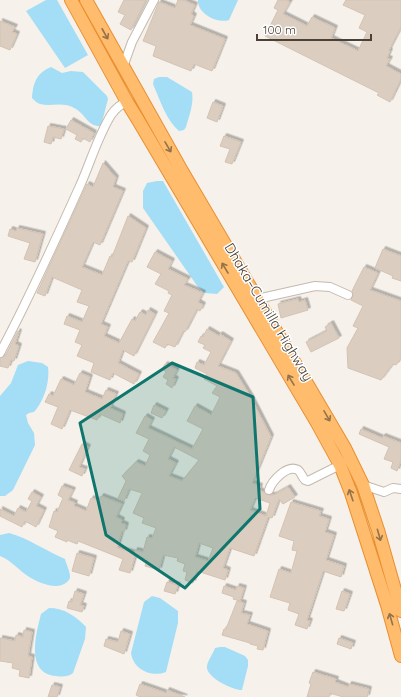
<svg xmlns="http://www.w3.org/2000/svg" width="401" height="697" viewBox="0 0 401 697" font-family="Quicksand,sans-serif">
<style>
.water{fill:#a3def6}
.building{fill:#dbcec1;stroke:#d4c2b1;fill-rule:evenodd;filter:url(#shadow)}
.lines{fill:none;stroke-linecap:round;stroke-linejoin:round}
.minor-casing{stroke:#c5baae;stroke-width:10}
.highway-casing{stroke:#e98f31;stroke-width:14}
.minor{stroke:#fff;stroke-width:8}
.highway{stroke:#ffbc6c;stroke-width:12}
.oneway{stroke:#93724c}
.marked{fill:#0f766e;fill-opacity:0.2;stroke:#0f766e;stroke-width:3;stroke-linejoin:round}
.labels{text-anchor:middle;stroke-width:3;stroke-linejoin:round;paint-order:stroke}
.street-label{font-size:14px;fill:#4b4137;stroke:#fff}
</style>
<defs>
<filter id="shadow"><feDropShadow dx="2.5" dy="-2.5" stdDeviation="0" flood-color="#0004"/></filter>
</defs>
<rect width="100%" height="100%" fill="#f6f1ea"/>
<path class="water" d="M46 0H57L88 55 65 68 26 11Z
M198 0H238L229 20C217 24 197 13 198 0Z
M51 67 62 73 71 71 83 72 107 96 108 99 101 126C88 127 86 115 76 109 64 101 51 107 40 104 37 103 34 100 32 98 33 84 36 73 51 67Z
M159 77H167L192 92C194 104 189 116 186 127L184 130 179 131C166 120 160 100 153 84L154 79Z
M157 181H163L224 287 217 294 205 293 198 287 143 208V191L147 183Z
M28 361 42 363 48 367C50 382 44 401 34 412L29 413 26 415 28 423 34 433 35 445 13 490 5 496H0V396L11 383 18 365Z
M9 533C28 538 46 551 65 559 66 564 70 571 70 576 70 579 69 580 67 582 57 592 34 581 25 574 17 568 9 559 0 556V535Z
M152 596 160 598 178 611V623L166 672C151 678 133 669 131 653L144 602Z
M49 608C64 608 76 616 86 627L85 639 73 673C68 677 62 677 56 676 25 673 36 634 41 614Z
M220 647H225L245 656 248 660V666L242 690C233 690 205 677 207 666 208 660 213 654 215 648Z"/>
<path class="building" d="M124 0H146L131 30 120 24 125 15 118 12Z
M178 0H183L195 5 191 14 194 16 190 25 225 39 212 71 194 64 191 71 153 56 156 46 143 41 159 2 175 8Z
M278 0H286L290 2 283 14 307 26 312 17 335 28 331 38 358 51 367 32 359 28 365 15 343 5 346 0H401V27L389 50 390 51 387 58 390 59 386 66 401 74V79L390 102 377 95 379 93 265 36 278 10 274 8Z
M0 21 15 27 12 32 17 34 10 50 0 46Z
M213 102 223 106 217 122 207 118Z
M71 120 94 133 90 142 83 138 81 142 75 139 77 135 66 129Z
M48 126 64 129 61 139 53 137 51 144 44 142Z
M224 136 241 142 232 164 225 162 230 149 220 146Z
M103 163 116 178 113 187 123 191 100 245 93 242 82 267 102 275 110 256 112 257 128 216 146 228 132 262 128 261 101 324 108 327 104 336 119 343 132 319 135 321 140 312 146 315 148 310 155 314 134 356 123 350 118 363 139 374 134 384 113 373 110 380 91 372 94 363 77 356 82 345 75 342 80 330 64 324 67 316 82 322 89 306 77 302 82 290 52 277 45 296 37 293 87 184 93 187Z
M17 228 43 234 35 262 24 259 30 243 8 236 10 229 16 231Z
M383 249 401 256V281L392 278 393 276 375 268Z
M155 252 172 261 168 269 188 279 184 285 203 293 198 302 203 305 200 311 197 309 185 332 183 331 175 347 167 344 165 348 153 342 169 313 164 311 172 295 168 293 169 291 155 284 161 274 147 267Z
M364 267 378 273 370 290 401 301V358L396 365 393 364 381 380 348 368 347 348 358 328 353 326 363 306 351 300 353 295 352 291Z
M298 299 299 302 305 300 308 310 281 318 278 304Z
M331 323 339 338 311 352 306 342 327 331 325 327Z
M207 329 219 336 220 334 231 341 218 366 236 373 250 396 271 437 252 483 260 486 259 490 269 495H274L288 487 295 497 283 504 279 499 272 518 268 517 254 556 230 548 223 568 228 570 225 580 197 571 193 583 185 580 187 572 183 571 185 564 177 561 178 558 163 555 159 570 145 566 147 559 135 556 130 573 119 570 123 559 78 541 77 544 67 540V542L55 537 58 531 49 527 54 511 57 512 63 498 58 495 62 486 73 490 68 500 75 503 74 506 86 511 91 498 99 501 101 496 122 504 116 517 122 520 121 523 126 525 124 532 122 531 117 548 134 553 135 550 143 552 147 537 152 538 156 528 142 523 144 518 133 513 142 493 129 489 124 501 118 498 126 481 122 476 136 462 145 466 150 455 143 451 149 439 136 433 145 416 152 420 148 428 192 449 203 429 187 421 195 406 211 415 220 397 212 393 217 386 204 379 207 374 195 368 197 362 204 365 211 352 203 348 205 345 198 342 201 336 203 337ZM174 447 199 460 182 481 169 476 176 463 168 459ZM255 498 270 503 266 516 250 510ZM199 543 213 548 208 561 195 557Z
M18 331 19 332 15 344 19 346 14 361 11 360 8 368 0 366V358L5 356Z
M165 364 177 370 173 378 176 379 172 388 166 384 168 380 163 377 166 372 162 369Z
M80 373 90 377 85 392 102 399 106 390 116 394 110 408 123 414 120 423 100 414 97 420 70 410 62 429 51 424 58 407 45 402 49 394 53 396 61 379 74 385Z
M154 405 166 411 162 418 151 413Z
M361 429 382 438 383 436 401 443V460L397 471 391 468 393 462 384 459 389 447 359 434Z
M82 444 88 447 79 467 85 469 82 476 69 470Z
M32 492 41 497 36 506 44 510 36 527 25 521 22 527 0 516V509L14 516 18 508 26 512 32 501 28 499Z
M291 502 321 511 319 516 329 519 325 532 334 535 326 560 344 566 341 577 323 571 307 620 310 621 307 629 295 625 299 614 288 610 290 603 270 597 279 569 291 573 297 551 292 550 294 541 279 536Z
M77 553 94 558 89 576 72 571Z
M167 582 178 585 175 594 164 591Z
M224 586 236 590 237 586 244 588 240 601 233 599 234 597 222 593Z
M75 591 84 594 80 605 84 606 82 612 67 608 69 601 72 602Z
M342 591 350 594 344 611 336 609Z
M237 601 244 603 241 613 250 615 247 624 268 631 263 650 257 649 258 646 250 644V643L222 635 224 629H226Z
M24 630 32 632 28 656 32 657 29 678 19 676 20 670 12 668 13 663 0 661V638L15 641 16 635 23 637Z
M121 631 130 634 124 654 104 646 106 639 118 642Z
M339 638 353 643 351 649 337 644Z
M313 672 336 679 335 682 348 687 349 684 369 689 367 697H343L330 693 329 697H307L311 684 309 683Z
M140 684 166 693 167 690 185 697H140L136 695Z
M52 685 60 687 57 697H48Z"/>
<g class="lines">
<g class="minor-casing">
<path id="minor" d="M123 67 132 42 154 0
M257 299 315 286 330 287 348 295
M0 353C29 299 54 243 79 188 90 164 97 138 111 115 115 109 119 105 127 102
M363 485 384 492 393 488 401 489
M269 490C272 481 287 464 298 470 301 472 302 477 305 480L308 481 340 465"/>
</g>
<g class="highway-casing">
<path id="highway" d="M71 0 127 102 138 120 317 423 340 465 351 493 387 605 401 656
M86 0 182 171 345 448 363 485 378 530 401 611"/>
</g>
<use href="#minor" class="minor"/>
<use href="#highway" class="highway"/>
</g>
<defs><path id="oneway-shaft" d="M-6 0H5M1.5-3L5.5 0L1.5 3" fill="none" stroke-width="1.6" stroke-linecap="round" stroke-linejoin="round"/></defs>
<g class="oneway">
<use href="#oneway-shaft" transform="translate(105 34) rotate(61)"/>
<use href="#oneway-shaft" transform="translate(168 147) rotate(60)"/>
<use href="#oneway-shaft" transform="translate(225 268) rotate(-121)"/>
<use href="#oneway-shaft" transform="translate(291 380) rotate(-121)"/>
<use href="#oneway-shaft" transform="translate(327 416) rotate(60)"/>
<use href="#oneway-shaft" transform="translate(351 495) rotate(-109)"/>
<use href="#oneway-shaft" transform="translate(379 535) rotate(74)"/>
<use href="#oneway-shaft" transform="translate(391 619) rotate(-106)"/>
</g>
<path class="marked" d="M172 363 253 397 260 509 185 588 106 535 80 423Z"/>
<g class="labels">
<g class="street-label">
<text transform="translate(269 312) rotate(59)" y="5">Dhaka–Cumilla Highway</text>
</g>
</g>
<path d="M257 34v6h114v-6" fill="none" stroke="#4b4137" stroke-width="2"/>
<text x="263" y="34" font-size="12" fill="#4b4137" stroke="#ffffff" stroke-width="3" paint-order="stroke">100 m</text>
</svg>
